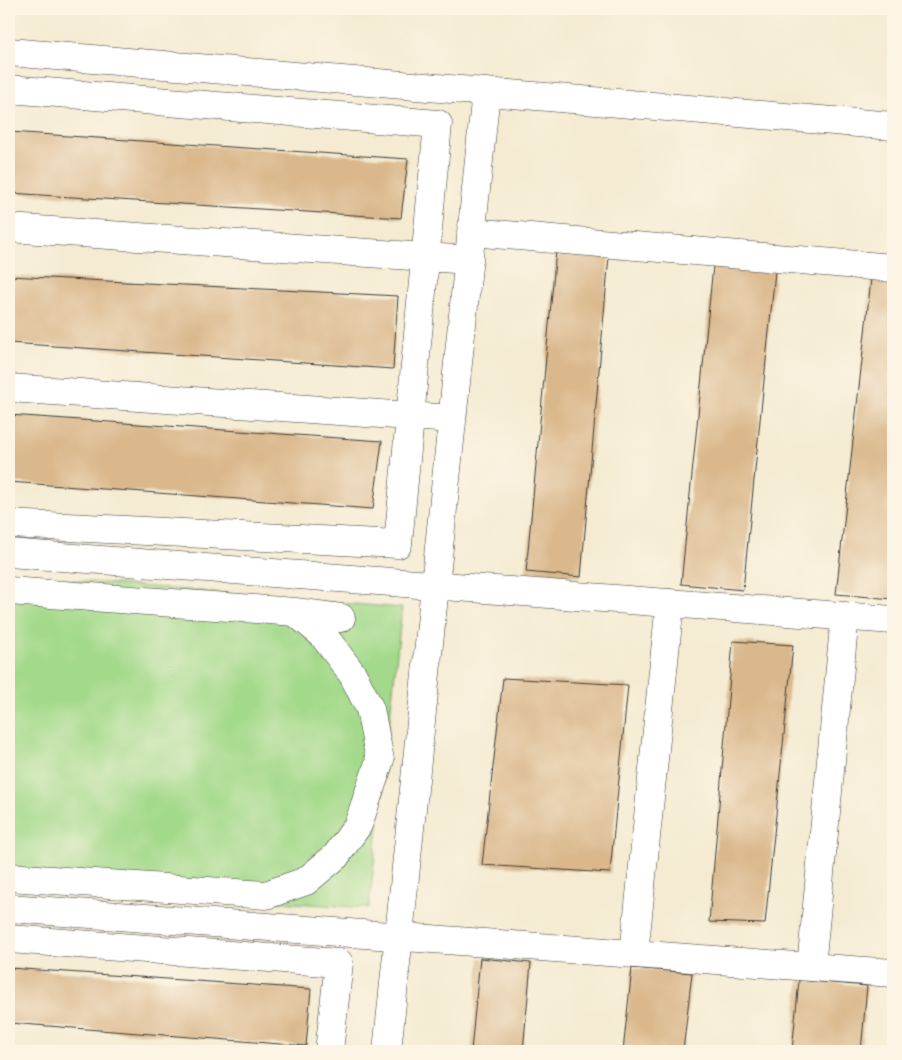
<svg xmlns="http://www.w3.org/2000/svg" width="902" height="1060" viewBox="0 0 902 1060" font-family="Delius,sans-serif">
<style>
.green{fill:#a3d98a;stroke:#607a53}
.building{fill:#dab88c}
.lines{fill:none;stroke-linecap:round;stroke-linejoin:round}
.minor-casing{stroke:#3c3b37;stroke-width:29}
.minor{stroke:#fff;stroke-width:28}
</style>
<rect width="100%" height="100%" fill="#fcf5e5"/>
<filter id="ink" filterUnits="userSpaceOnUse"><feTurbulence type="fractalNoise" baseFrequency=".02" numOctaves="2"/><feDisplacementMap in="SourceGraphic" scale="10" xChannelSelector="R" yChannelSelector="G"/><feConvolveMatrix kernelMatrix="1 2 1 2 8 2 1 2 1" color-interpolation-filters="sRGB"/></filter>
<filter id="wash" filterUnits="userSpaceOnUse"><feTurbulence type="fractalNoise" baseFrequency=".0096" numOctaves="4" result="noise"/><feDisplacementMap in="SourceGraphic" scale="20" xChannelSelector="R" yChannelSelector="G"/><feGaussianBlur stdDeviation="1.12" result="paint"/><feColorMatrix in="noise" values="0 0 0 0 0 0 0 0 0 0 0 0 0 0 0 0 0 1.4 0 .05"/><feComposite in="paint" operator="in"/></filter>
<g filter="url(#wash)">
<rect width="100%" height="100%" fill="#f4ebd2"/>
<path class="green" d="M9 575 402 608 369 908 9 884Z"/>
<g id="blocks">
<path class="building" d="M9 132 408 159 401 218 9 193Z
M556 250 609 256 581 577 526 572Z
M713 266 775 271 743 590 681 584Z
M9 276 398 296 393 369 9 343Z
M871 279 893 280V599L836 594Z
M9 415 382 441 373 509 9 482Z
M733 641 793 645 765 924 709 922Z
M503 678 628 685 610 873 482 865Z
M480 958 531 963 523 1051H471Z
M9 968 311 989 306 1046 9 1023Z
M632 968 692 973 683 1051H623Z
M799 980 867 986 861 1051H792Z"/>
</g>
</g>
<g filter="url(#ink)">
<use href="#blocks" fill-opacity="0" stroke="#3c3b37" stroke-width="1"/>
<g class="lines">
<g class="minor-casing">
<path id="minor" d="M9 52 893 126
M9 89 438 124 398 544 9 524
M9 228 469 260
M471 232 893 268
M9 388 452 419
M9 553 893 620
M9 591 295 612 323 635 353 675 370 709 380 760 358 825 336 856 306 881 266 895 9 877
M295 612 341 618
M9 908 893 973
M9 939 339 963 329 1051
M634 954 670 603
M811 967 845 616
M387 1051 486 92"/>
</g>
<use href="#minor" class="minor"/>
</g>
</g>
<rect width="902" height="1060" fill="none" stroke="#fcf5e5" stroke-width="30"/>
</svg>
